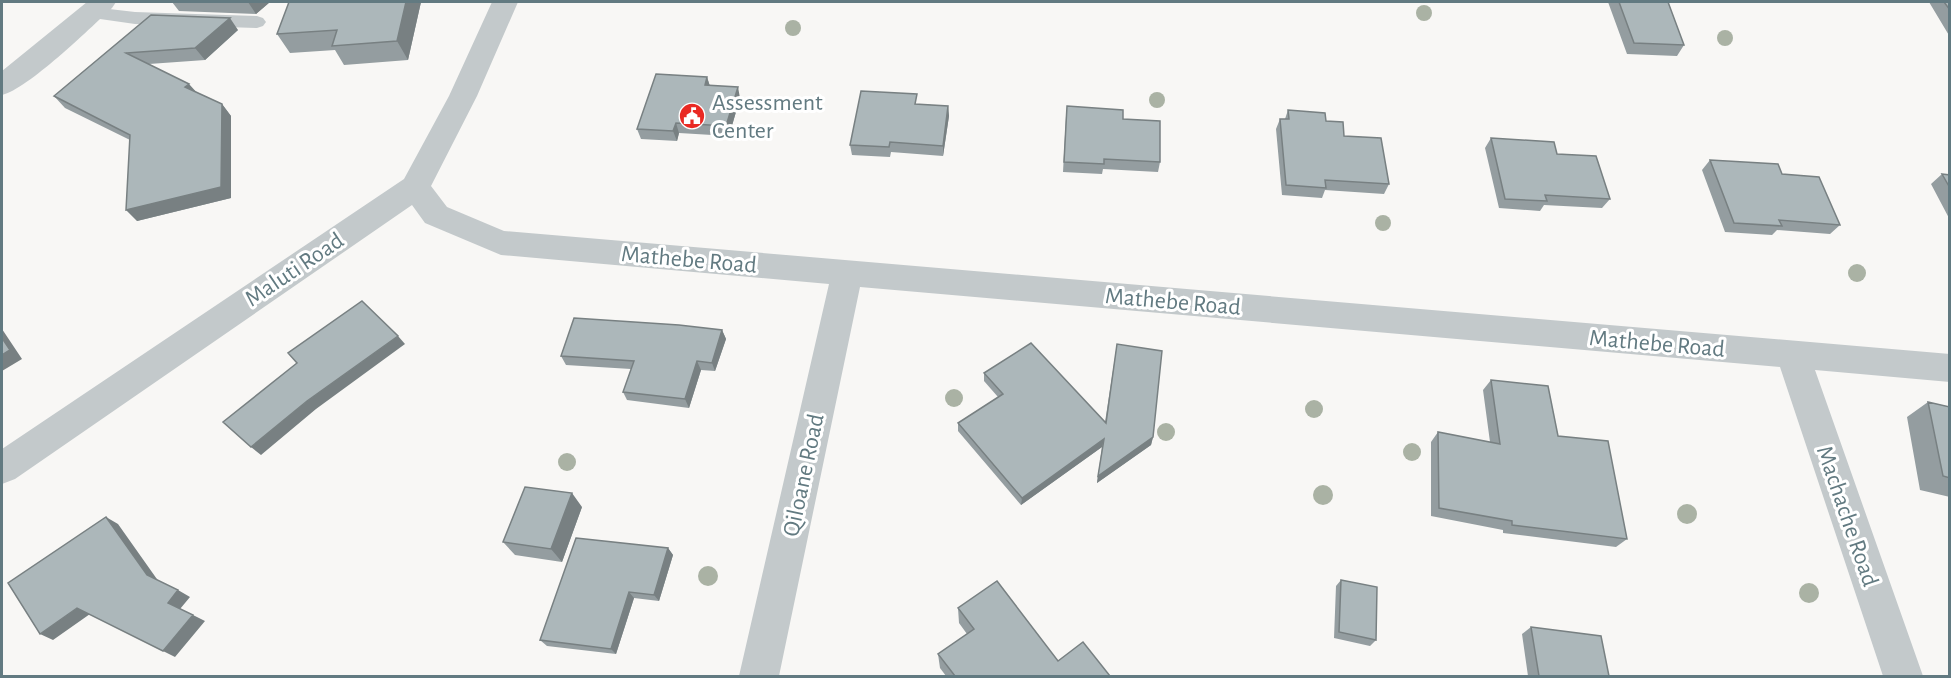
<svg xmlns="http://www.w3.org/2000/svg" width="1951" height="678" viewBox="0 0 1951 678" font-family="'Alegreya Sans',sans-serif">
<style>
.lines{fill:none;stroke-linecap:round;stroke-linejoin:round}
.lane{fill:#c3c9cb;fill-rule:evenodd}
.street{fill:#c3c9cb;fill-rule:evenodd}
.tree{fill:#aab2a4}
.wall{fill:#949da0}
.shaded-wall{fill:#788082}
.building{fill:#acb7ba;stroke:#788082;stroke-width:1.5}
.labels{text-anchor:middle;stroke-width:6;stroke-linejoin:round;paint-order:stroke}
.poi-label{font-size:24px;fill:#627a81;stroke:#fff;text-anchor:start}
.street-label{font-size:24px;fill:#627a81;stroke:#fff}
</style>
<rect width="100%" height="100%" fill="#f8f7f5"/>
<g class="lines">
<path class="lane" d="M92 7 135 12 257 16 263 18 266 22 263 26 257 28 135 24 86 17 83 13 86 9Z"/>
<path class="street" d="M87 2H116L112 8C89 29 28 89 2 95V71Z
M492 2H518L477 96 431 186 447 207 504 231 1950 354V382L1815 370 1923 676H1883L1780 367 860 287 779 676H739L829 284 501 255 425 223 412 205 15 479 2 484V449L404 179 449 96Z"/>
</g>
<g class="tree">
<circle cx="1424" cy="13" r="8"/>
<circle cx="793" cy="28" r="8"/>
<circle cx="1725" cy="38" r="8"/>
<circle cx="1157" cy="100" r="8"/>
<circle cx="1383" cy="223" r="8"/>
<circle cx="1857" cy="273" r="9"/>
<circle cx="954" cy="398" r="9"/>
<circle cx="1314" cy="409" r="9"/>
<circle cx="1166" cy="432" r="9"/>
<circle cx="1412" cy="452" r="9"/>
<circle cx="567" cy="462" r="9"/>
<circle cx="1323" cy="495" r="10"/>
<circle cx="1687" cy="514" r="10"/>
<circle cx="708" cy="576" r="10"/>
<circle cx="1809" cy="593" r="10"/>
</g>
<path class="wall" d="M172 2H270L256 14 179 11Z
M421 2 408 60 344 65 335 50 290 53 277 34Z
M1608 2H1668L1684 45 1677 56 1627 54Z
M1929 2H1950V37Z
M151 15 238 30 205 60 149 64 196 92 222 104 231 116V198L137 221 130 140 65 108 54 96Z
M707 77 710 86 740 98 729 136 679 133 677 141 641 139 637 129Z
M917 104 948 106 949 116 943 156 891 152 890 157 852 155 850 145Z
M1288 110 1326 121 1344 136 1389 184 1384 194 1325 190 1322 198 1282 195 1276 129 1280 119H1285Z
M1066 116 1123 119 1160 162 1158 172 1103 169 1102 174 1063 172Z
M1491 138 1557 154 1610 199 1602 208 1544 205 1540 211 1499 208 1485 148Z
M1710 160 1782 174 1840 225 1830 234 1777 230 1772 235 1725 232 1702 170Z
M1942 174 1950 175V220L1931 184Z
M722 330 726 339 715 371 701 370 689 408 627 400 623 392 631 369 566 365 561 356Z
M1117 344 1153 437 1151 445 1097 483 1102 447 1021 505 958 431V423L998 397 984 381V373L1105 422Z
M1491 380 1558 436 1627 539 1616 547 1503 533V530L1431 516V442L1438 432 1490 442 1483 390Z
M1928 402 1950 407V497L1920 490 1907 417Z
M582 507 562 562 515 555 503 542Z
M668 548 673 555 659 601 634 598 616 654 547 646 540 640Z
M1341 580 1376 640 1370 646 1334 638 1336 586Z
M958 608 1058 661 1110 676H946L940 668 938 654 967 634 959 623Z
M1531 627 1609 676H1528L1522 634Z"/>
<path class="shaded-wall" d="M248 2H270L256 14Z
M406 2H421L408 60 397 41Z
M230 18 238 30 205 60 195 48Z
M707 77 710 87 705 85Z
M189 84 199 95 185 87Z
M738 87 740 98 729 136 726 126Z
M222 104 231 116V198L137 221 126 210Z
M948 106 949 116 943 156V146Z
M676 123 679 133 677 141 673 131Z
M2 329 22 359 2 371Z
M722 330 726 339 715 371 712 363Z
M398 336 405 344 316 409 261 455 251 447 307 401Z
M697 361 701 370 689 408 685 399Z
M1153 437 1151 445 1097 483 1098 476Z
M1104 439 1102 447 1021 505 1022 498Z
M572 493 582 507 562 562 551 549Z
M106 517 118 524 159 582 147 575Z
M668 548 673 555 659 601 654 595Z
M178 590 190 597 180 609 168 603Z
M629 592 634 598 616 654 611 649Z
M77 608 90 614 53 640 40 634Z
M193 615 205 621 175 657 163 651Z"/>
<path class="building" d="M289 2H406L397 41 332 46 337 30 277 34Z
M1619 2H1668L1684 45 1634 43Z
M1944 2H1950V10Z
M151 15 230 18 195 48 126 53 189 84 185 87 222 104 221 187 126 210 130 135 54 96Z
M656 74 707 77 705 85 738 87 726 126 676 123 673 131 637 129Z
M861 91 917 94 915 104 948 106 943 146 890 142 889 147 850 145Z
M1067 106 1123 110V119L1160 121V162L1104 159V164L1064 162Z
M1288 110 1325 113 1326 121 1343 122 1344 136 1381 138 1389 184 1325 180 1326 188 1286 185 1280 119H1289Z
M1491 138 1554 142 1557 154 1596 156 1610 199 1545 195 1547 201 1505 199Z
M1710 160 1778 164 1782 174 1819 177 1840 225 1779 220 1782 226 1734 223Z
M1942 174 1950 175V188Z
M362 301 398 336 307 401 251 447 223 422 297 363 288 353Z
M574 318 679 325 722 330 712 363 697 361 685 399 623 392 634 361 561 356Z
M2 338 10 350 2 355Z
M1031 343 1106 423 1117 344 1162 351 1153 437 1098 476 1104 439 1022 498 958 423 1003 394 984 373Z
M1491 380 1548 386 1558 436 1608 441 1627 539 1512 525V521L1439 508 1438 432 1500 444Z
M1928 402 1950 407V478L1943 476Z
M525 487 572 493 551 549 503 542Z
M106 517 147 575 178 590 168 603 193 615 163 651 77 608 40 634 8 583Z
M576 538 668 548 654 595 629 592 611 649 540 640Z
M1341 580 1377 587 1376 640 1339 632Z
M997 581 1058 661 1083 642 1110 676H955L938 654 974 629 958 608Z
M1531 627 1601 636 1609 676H1539Z"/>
<defs>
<g id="civic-disc" transform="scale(1.35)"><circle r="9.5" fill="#e92923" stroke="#fff"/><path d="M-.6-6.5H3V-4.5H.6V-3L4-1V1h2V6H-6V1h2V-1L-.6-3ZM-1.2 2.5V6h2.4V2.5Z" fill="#fff"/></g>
</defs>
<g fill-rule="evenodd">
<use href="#civic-disc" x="692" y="116"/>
</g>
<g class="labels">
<g class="poi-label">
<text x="712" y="110">Assessment<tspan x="712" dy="28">Center</tspan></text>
</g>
<g class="street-label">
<text transform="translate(689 259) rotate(5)" y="8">Mathebe Road</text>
<text transform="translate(294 269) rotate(-34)" y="8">Maluti Road</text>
<text transform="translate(1173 301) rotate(5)" y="8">Mathebe Road</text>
<text transform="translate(1657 343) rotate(5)" y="8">Mathebe Road</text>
<text transform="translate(803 475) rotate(-78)" y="8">Qiloane Road</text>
<text transform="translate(1848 516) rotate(71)" y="8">Machache Road</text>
</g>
</g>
<rect width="1951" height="678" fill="none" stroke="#627a81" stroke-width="6"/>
</svg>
